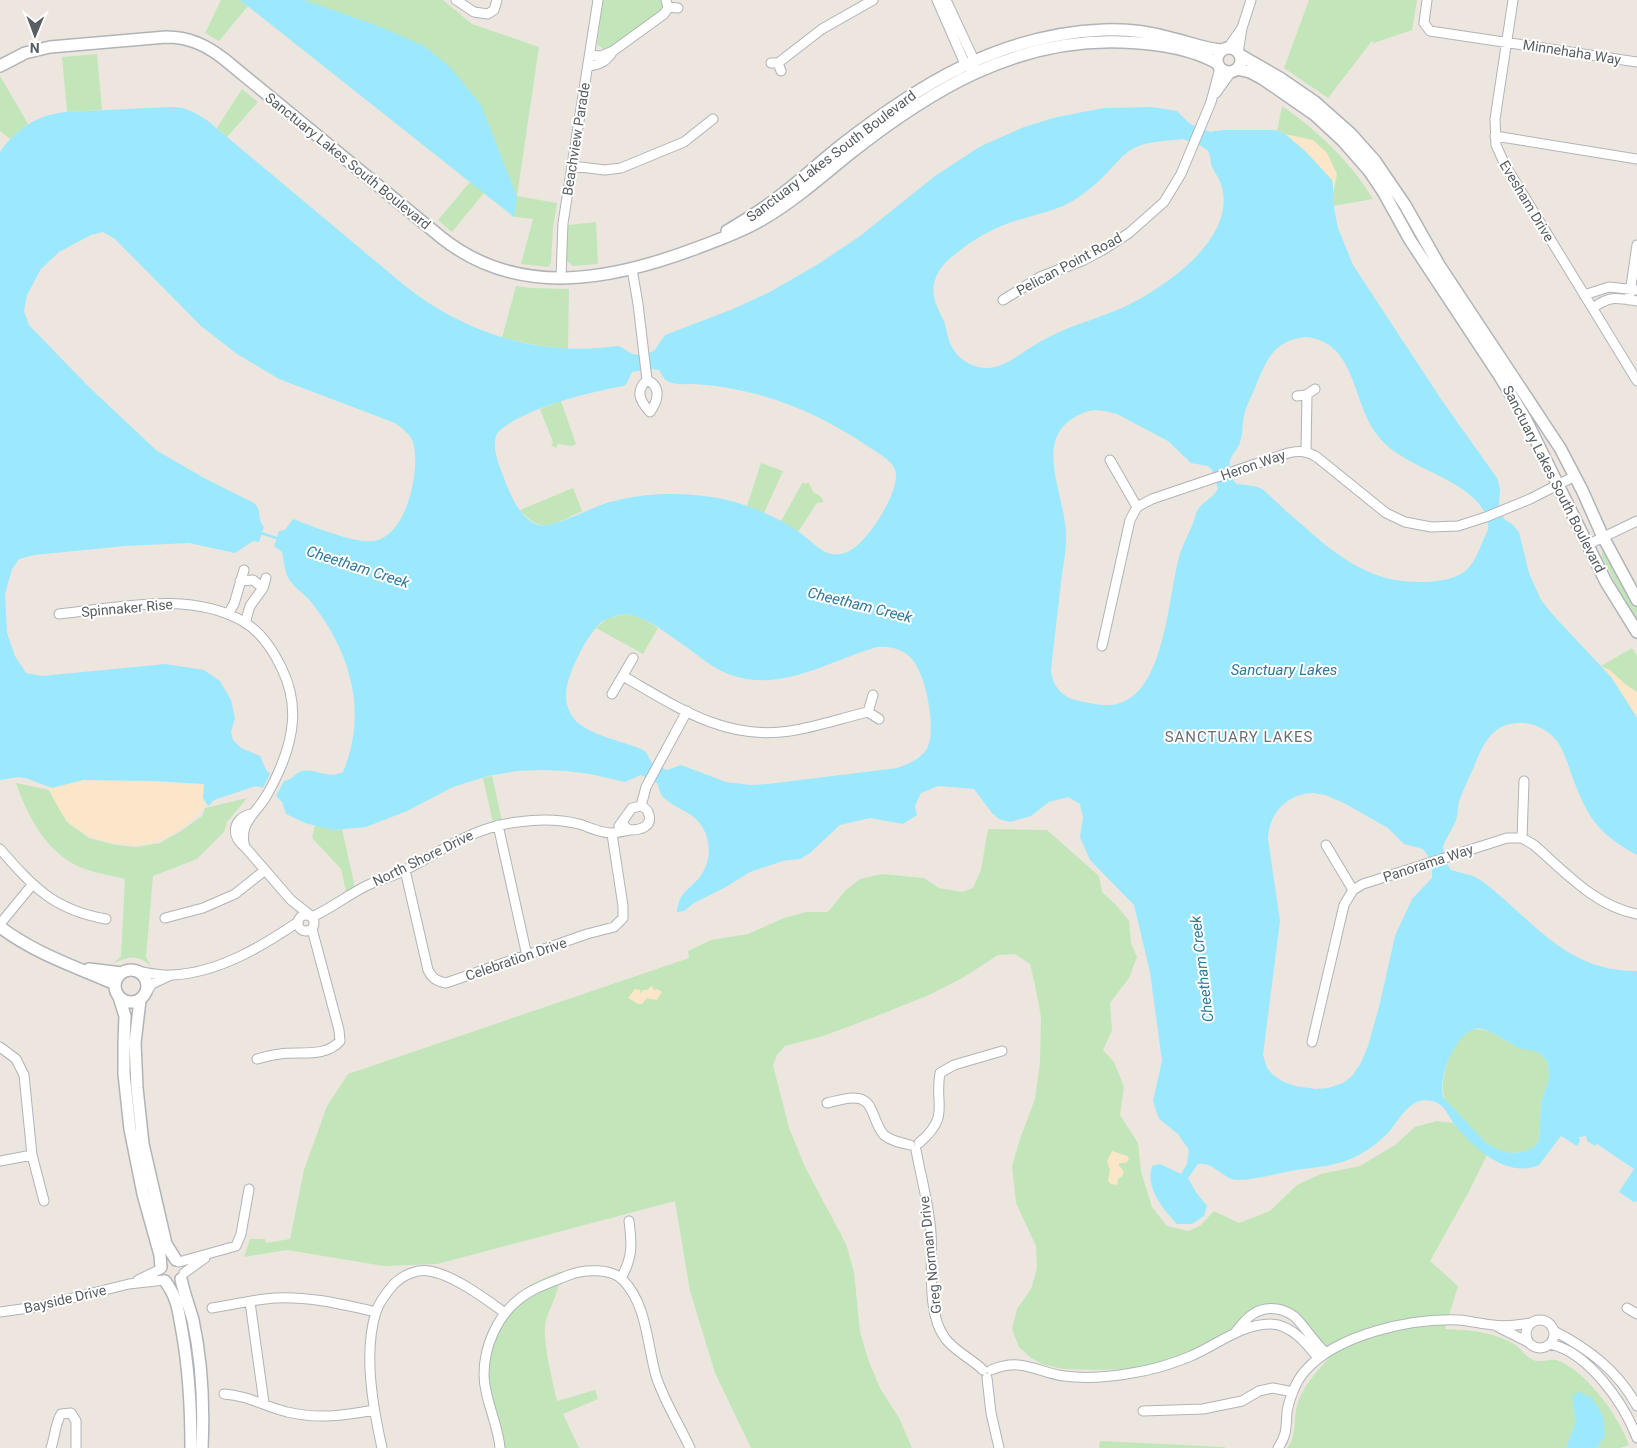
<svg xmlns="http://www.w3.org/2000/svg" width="1637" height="1448" viewBox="0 0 1637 1448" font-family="Roboto,sans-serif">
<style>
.green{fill:#c2e6b9}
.sand{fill:#fbe6ca}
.water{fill:#9ce8ff;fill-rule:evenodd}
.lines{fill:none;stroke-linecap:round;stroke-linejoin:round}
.stream{stroke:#9ce8ff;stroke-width:2.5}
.minor-casing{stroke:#b0b4b8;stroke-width:11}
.tertiary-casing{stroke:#b0b4b8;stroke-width:14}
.minor{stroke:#fff;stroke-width:9}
.tertiary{stroke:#fff;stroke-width:11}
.labels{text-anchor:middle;stroke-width:4;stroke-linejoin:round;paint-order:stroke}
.street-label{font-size:14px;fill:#585e61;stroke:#fff}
.water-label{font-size:15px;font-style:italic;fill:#30799a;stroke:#fff}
.neighbourhood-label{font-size:15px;letter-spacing:1px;fill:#697073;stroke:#fff}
</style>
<rect width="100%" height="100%" fill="#ece6df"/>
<path class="green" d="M221 0H443L472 24 539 47 517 196 557 203 553 228 551 263 548 267 521 264 533 219 514 217 484 193 452 232 438 220 470 182 248 6 219 41 205 33Z
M603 0H666L667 7 608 50 603 49 597 44Z
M1309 0H1417L1412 30 1374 43 1372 41 1328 98 1284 68Z
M97 54 102 110 67 112 62 57Z
M0 76 28 124 10 139 0 131Z
M242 89 258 102 227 137 217 128Z
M1282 106C1318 131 1350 161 1373 199L1333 206V191L1285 134 1277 131Z
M596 222 598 264 573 266 566 260 568 225Z
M516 286 531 288 569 289 568 349 541 346 502 338Z
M561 401 576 444 572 446 558 444 556 448 551 445 553 442 540 409Z
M761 463 783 471 764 513 747 506Z
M803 482 806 484 808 482 814 493C818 494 823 497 823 502L817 503 798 532 781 521Z
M573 488 582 511C557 522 542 537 520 510Z
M1602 547 1637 608V625L1602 557Z
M625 614 640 617 658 628 643 654 596 628 608 618Z
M1632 648 1637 656V718L1601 666Z
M492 776 502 821 493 823 483 778Z
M16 783 49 790 67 822 89 838 116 845 136 847 160 843 181 831 202 816 205 808 247 798 227 822 224 832 197 859 153 876 146 957 151 966C137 954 129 956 113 964L121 956 125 879C109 875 94 873 80 867 46 852 28 817 16 783Z
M315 825 333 830 342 829 355 888 346 892 341 869 312 838Z
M988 829 1047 830 1099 876 1102 892 1116 905 1129 921 1131 943 1137 957 1129 978 1110 1003 1112 1030 1103 1050 1114 1062 1124 1087 1120 1115 1138 1143 1141 1172 1152 1207 1167 1226 1188 1231 1200 1226 1214 1211 1239 1223 1270 1211 1297 1185 1321 1174 1360 1166 1395 1145 1415 1127 1437 1121 1453 1123 1468 1139 1487 1155 1468 1193 1430 1261 1458 1286 1445 1329C1470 1330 1494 1332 1516 1345 1522 1350 1526 1357 1533 1360 1542 1364 1551 1357 1559 1361 1588 1373 1619 1417 1629 1445L1620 1448H1597L1605 1435 1573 1405 1576 1421 1566 1448H1287C1297 1437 1293 1420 1297 1406 1302 1386 1316 1373 1329 1358L1321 1343 1294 1311H1253L1224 1336 1196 1350 1168 1361 1131 1369 1100 1370 1063 1369 1042 1364 1030 1357 1019 1347 1012 1329 1017 1309 1031 1289 1037 1268 1036 1246 1016 1203 1012 1166 1020 1139 1035 1099 1040 1062 1041 1017 1035 985 1030 964 1015 954 998 955 964 977 929 995 869 1019 823 1036 785 1046 777 1055 773 1065 789 1128 805 1167 846 1244 854 1272 860 1332 869 1362 880 1388 899 1418 912 1448H751L715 1373 690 1291 675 1201 437 1264 384 1266 287 1250 244 1257 250 1239H265L266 1243 290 1239 304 1170 327 1106 348 1074 689 958 688 951 711 940 748 934 784 918 806 912H828L845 891 860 879 882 874 924 878 939 888 962 892 973 888 981 870Z
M1475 1029 1489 1031 1512 1044 1537 1052 1542 1055 1548 1062 1549 1078 1541 1103 1539 1141 1533 1148 1522 1152 1510 1153 1498 1150 1486 1143 1447 1103C1436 1089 1450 1049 1461 1037 1465 1033 1470 1031 1475 1029Z
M559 1272C561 1290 551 1304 546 1320 541 1338 553 1382 557 1401L595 1390 598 1399 563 1414 579 1448H495C495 1430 490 1413 486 1395 484 1388 481 1380 480 1373 479 1322 513 1288 559 1272Z
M1100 1441 1225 1447V1448H1099Z"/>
<path class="sand" d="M1285 134 1313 140 1327 153 1337 174 1333 194 1332 180 1305 151Z
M1601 666 1610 670 1625 684 1637 692V718L1615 683Z
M83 780 154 782 204 785 203 798 206 805C177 838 150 853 106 841 92 838 79 832 69 822 61 815 53 797 47 786L52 788Z
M651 986 653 987 654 990 658 989 662 992 657 1000 647 998 642 1004H638L628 998 635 989 640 990 641 994 643 990H647Z
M1112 1151 1127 1156 1129 1159 1126 1163H1119V1166L1122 1169 1124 1173 1121 1177 1118 1179 1117 1185 1111 1184 1108 1181 1110 1170 1107 1161Z"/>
<path class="water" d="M240 0H304L376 25 424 46 450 67 481 105 517 197 514 217Z
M169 107C185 106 195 112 208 121L404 285C465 334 540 357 617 346 624 347 627 352 633 354 638 356 649 353 654 351L665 335 733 309 768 293 820 263 860 236 935 176 981 146 1024 127 1057 117 1104 108 1152 107 1177 111 1190 124 1210 132 1222 130H1274L1285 134 1305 151 1332 180 1333 186V202L1338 228 1353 265 1443 402 1497 478 1500 488 1499 505 1504 519 1512 524 1519 532 1529 573 1541 600 1553 615 1611 677 1637 718V855C1597 833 1588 818 1572 776 1568 764 1564 751 1557 741 1549 731 1537 724 1524 723 1492 721 1483 744 1473 769 1468 780 1463 790 1459 801 1458 807 1458 814 1456 820 1453 829 1446 837 1443 847L1447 864 1451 870 1473 876 1482 881C1533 920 1566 972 1637 971V1201L1634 1202 1619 1192 1634 1169 1597 1144 1595 1146 1587 1141 1586 1136 1579 1137 1580 1141 1577 1146 1561 1136 1539 1165C1507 1179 1474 1148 1455 1125 1448 1116 1445 1104 1432 1101 1409 1095 1399 1122 1386 1135 1374 1146 1363 1154 1348 1160 1331 1167 1314 1167 1296 1170 1282 1172 1245 1183 1232 1179 1220 1175 1212 1162 1198 1164L1188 1178 1196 1192 1207 1206 1204 1216 1192 1224H1177C1163 1209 1145 1188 1152 1166L1160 1164 1181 1174 1187 1164 1189 1150 1178 1134 1159 1119 1153 1101 1162 1061 1150 972 1134 905 1090 860 1080 837 1083 818 1080 804 1068 797 1049 802 1031 816 1010 822 999 819 992 813 974 789 938 786 921 793 915 806 917 815 903 824 870 818 840 825 810 853 800 859 783 861 750 872 726 887 694 903 684 911 677 912C679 892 688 891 699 878 710 864 712 846 704 830 695 811 676 810 663 797 660 794 659 787 657 783L641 775 625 782 590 774 566 771 543 770 517 771 488 776 453 787 407 811 366 827 333 830 305 823 286 814 282 802 276 796 284 781C292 780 295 773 302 771 318 768 326 780 343 772 368 712 351 653 312 603 305 594 290 585 287 575 284 568 284 559 282 552L274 546 279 531 285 530 293 519C312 526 355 544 374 541 407 536 421 469 413 442 410 434 402 428 395 423L279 379 237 354 201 326 115 239 103 232 91 235 59 252 41 269 27 295 24 311 29 325 90 388 156 450 204 478 254 503C262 510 257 519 264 527L259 542 253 541 235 553 189 543 125 546 34 555 19 559 12 569 5 594 7 633 15 656 26 673 42 676 165 664 204 670 220 681 231 700 235 718 231 732 233 740 241 748 260 756 266 770 270 774 263 788 256 786 214 800 208 806 203 798 204 784 154 781 83 780 52 788 26 778 18 777 0 780V152C16 129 37 115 65 112ZM1183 139C1190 142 1203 145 1208 151 1211 156 1210 162 1212 167 1215 173 1219 178 1221 184 1239 238 1163 289 1122 308 1094 320 1064 327 1038 343 1021 352 1005 369 985 368 969 367 954 356 949 340 947 334 946 327 944 321 936 305 928 291 938 273 942 265 950 258 957 253 972 240 990 230 1009 223 1032 215 1055 212 1076 199 1086 192 1095 185 1104 176 1114 166 1122 154 1136 147 1150 141 1168 141 1183 139ZM1306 337C1355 342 1352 399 1375 432 1382 442 1392 451 1403 457 1429 474 1485 489 1488 525 1489 532 1484 537 1482 543 1478 553 1473 565 1464 572 1452 580 1435 582 1421 582 1361 583 1327 546 1285 510 1277 503 1270 495 1262 489 1255 485 1245 485 1237 484 1233 481 1233 478 1231 474 1225 456 1237 455 1241 439 1243 432 1242 424 1244 416 1246 406 1251 397 1255 388 1266 361 1273 340 1306 337ZM652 369 659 370C662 375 664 380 669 382 676 385 686 384 693 384 706 385 720 386 733 389 784 398 830 420 872 449 881 455 896 463 896 475 897 496 865 547 845 553 838 555 831 555 825 552 816 547 808 538 799 532 776 516 747 504 718 498 682 492 646 492 610 502 594 506 552 529 539 525 521 521 510 494 504 478 499 465 490 445 498 432 524 408 589 392 624 386L627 383 632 372ZM1094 410 1105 411 1117 414 1168 441 1191 463 1208 466 1212 470 1218 489C1213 498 1202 502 1197 511 1195 516 1194 521 1192 526 1188 535 1183 544 1180 554 1168 593 1166 689 1120 703 1106 708 1090 703 1075 700 1060 696 1052 684 1051 670 1054 640 1058 611 1061 582 1063 566 1067 549 1066 533 1065 506 1048 467 1055 442 1060 424 1076 413 1094 410ZM625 614C647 616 667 634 685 646 698 655 711 667 726 673 778 695 828 661 877 647 890 646 903 649 912 659 926 675 938 732 926 750 919 760 908 764 897 768L768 784 751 785 726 782 681 765 667 770 652 763 646 752 641 749C622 741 589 735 575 720 569 713 566 704 566 695 566 676 587 633 603 621 610 617 617 615 625 614ZM1313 793 1325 795 1344 803 1388 828 1404 844 1423 849 1428 856 1432 870V878L1412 899 1395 936 1379 1007 1368 1046 1361 1063 1352 1076 1343 1083 1328 1088 1316 1089 1295 1086 1282 1081 1273 1075 1267 1068 1263 1055 1280 921 1268 839C1269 813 1287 794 1313 793ZM1478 1028 1489 1031 1519 1048 1537 1052 1542 1055 1548 1063 1549 1078 1541 1103 1539 1141 1533 1148 1522 1152 1510 1153 1499 1150 1486 1143 1443 1097C1438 1077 1455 1032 1478 1028Z
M1579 1392 1592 1398 1603 1416 1605 1435 1597 1448H1566L1576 1421 1573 1405V1395Z"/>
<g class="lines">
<path class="stream" d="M261 533 279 539"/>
<g class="minor-casing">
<path id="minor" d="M456 0 474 12 488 14 494 10 497 0
M937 0 965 64 970 68
M946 0 974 60V66
M1427 0 1424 23 1430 31 1637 62
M1513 0 1495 119 1496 145 1505 165 1637 381
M668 7 678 8
M1228 48 1241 29
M1238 53 1242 28 1251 0
M590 55 601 56 613 51 664 14 668 8 666 0
M771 63H778L781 71
M778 63 822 29 873 0
M588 66C599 65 605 62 611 54
M1216 93 1231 72
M1495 136 1637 159
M572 166 605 170 621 168 684 142 713 119
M632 269 638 304 647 380C634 392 641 402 650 412 658 401 662 387 647 380
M561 278 563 223 598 0
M1584 295 1609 287 1637 290
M1003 300 1040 277 1084 260 1101 251 1129 233 1164 202 1181 174 1211 102 1220 68
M1629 300 1637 245
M1593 308C1610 295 1617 298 1637 301
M1297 396 1306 395 1315 389
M1306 452 1307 395
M1110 460 1137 507
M1587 545 1637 521
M240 581 253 580 263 588
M59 614C118 608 190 590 244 622 261 632 274 652 282 669 299 704 294 737 279 771 275 780 270 790 265 798 254 815 238 825 245 847
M228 614 234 604 244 570
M245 623 250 606 263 588 266 578
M1102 646 1130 520 1137 507 1152 499 1288 453C1300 450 1308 451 1318 458L1386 513 1405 522 1431 527 1458 526 1486 517 1530 499 1575 476
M623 676C677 707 725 741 790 731 816 727 842 718 868 712
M612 694 633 658
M873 695 868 712 879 719
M641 806 646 787 687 711
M251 814C233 818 230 836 245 847L291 900 310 915
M623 822 624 826 630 830C640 830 652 827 649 815 648 810 646 808 641 806
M498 825 527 956
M619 826 632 808 641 806
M1522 838 1524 781
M1326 845 1353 890
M0 849C33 887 54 910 106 919
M405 870 428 970C432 978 436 981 446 983L587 934 614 927 623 918V906L612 834
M298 923a8 8 0 1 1 16 0a8 8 0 1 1-16 0Z
M312 917C332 908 349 894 368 885 381 879 395 876 407 869 445 849 474 827 518 822 538 819 559 819 579 824 589 827 600 833 611 833 617 833 624 831 630 830
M165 918 203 908 235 894 264 871
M0 924 32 885
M137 971C148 973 161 976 172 975 218 973 261 947 298 922
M146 993 152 984 171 975
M1312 1042 1344 905 1353 890 1363 884 1507 838H1522L1534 845C1565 872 1595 906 1637 914
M0 1047 16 1059 24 1075 32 1155 44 1201
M257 1059C264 1057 272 1055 280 1054 300 1051 325 1058 340 1041L339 1030 312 929
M827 1103C838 1101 859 1092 868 1104 875 1113 875 1125 884 1135 891 1141 901 1143 910 1145
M919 1143C951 1116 934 1105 940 1073L954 1065 1002 1051
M916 1150C921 1177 929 1205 931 1233 933 1264 926 1313 945 1338 954 1351 971 1358 983 1370
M0 1161 32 1155
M179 1262 236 1246 241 1234 249 1189
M184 1273 205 1258
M621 1278C633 1257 632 1244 629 1221
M138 1280 161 1269
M250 1302 264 1403
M212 1308C230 1305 248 1301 265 1299 300 1294 342 1304 376 1312
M1627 1308 1637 1314
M0 1312 36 1307 129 1284 164 1280
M1526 1334a14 14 0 1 1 28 0a14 14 0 1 1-28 0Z
M1498 1327 1528 1342
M1554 1331C1589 1349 1618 1371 1637 1406
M1235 1333C1246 1318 1257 1306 1277 1309 1283 1310 1290 1313 1295 1317 1306 1328 1314 1342 1326 1353
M1550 1344C1588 1352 1624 1403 1637 1438
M991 1370C1022 1357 1036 1372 1064 1376 1087 1379 1110 1377 1132 1373 1152 1370 1172 1364 1191 1356 1217 1345 1241 1324 1271 1324 1292 1325 1306 1343 1318 1358
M987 1378 991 1413 999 1448
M224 1394C250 1396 263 1406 287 1412 318 1419 342 1416 374 1410
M1143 1411 1203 1409 1242 1401 1259 1391 1273 1388 1293 1392
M51 1448C55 1437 55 1424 61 1414L71 1413 76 1421V1448
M382 1448C373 1408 363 1353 376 1312 379 1302 387 1292 394 1284 403 1275 417 1269 429 1271 452 1274 486 1299 505 1313
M500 1448C498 1423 484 1399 484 1374 484 1347 497 1317 518 1300 532 1288 552 1282 569 1275 584 1269 611 1268 623 1280 647 1305 647 1344 656 1376 664 1401 679 1424 690 1448
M1278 1448C1287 1436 1286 1426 1287 1412 1289 1399 1296 1381 1305 1371 1337 1334 1412 1318 1459 1320 1471 1321 1482 1324 1493 1325 1506 1327 1518 1325 1531 1323"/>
</g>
<g class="tertiary-casing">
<path id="tertiary" d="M1217 60a12 12 0 1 1 24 0a12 12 0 1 1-24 0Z
M1240 55 1280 78 1315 102 1350 133 1375 161 1405 205 1439 265 1560 448 1582 490 1603 537 1637 600
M0 66 25 53 50 47 166 37C189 37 206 45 224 59L442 238C519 299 612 280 697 248 720 239 742 232 763 219 794 201 821 177 848 155 929 91 1015 38 1122 42 1153 43 1190 48 1217 63
M1237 69 1250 72 1263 79 1315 115 1342 140 1370 172 1384 193 1410 240 1499 375 1525 418 1606 582 1637 632
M727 231C745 220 764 209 781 195 801 180 819 163 839 147 918 85 1000 34 1104 30 1126 29 1149 32 1171 38 1189 42 1204 49 1222 50
M0 927C36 954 74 966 115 984
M89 969 122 973
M115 986a16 16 0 1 1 32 0a16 16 0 1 1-32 0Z
M119 997 125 1016 124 1044V1074L130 1129 143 1194 160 1255 161 1267
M140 1000 135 1043 137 1088 143 1144 166 1244 176 1260
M181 1279C184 1293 189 1306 193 1320 202 1362 204 1406 202 1448
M165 1281C178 1299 178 1310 182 1331 189 1370 191 1408 191 1448"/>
</g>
<use href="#minor" class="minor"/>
<use href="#tertiary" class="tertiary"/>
</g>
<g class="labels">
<g class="street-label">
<text transform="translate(1572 52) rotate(9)" y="5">Minnehaha Way</text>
<text transform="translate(576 139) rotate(-81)" y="5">Beachview Parade</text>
<text transform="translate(831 156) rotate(-37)" y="5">Sanctuary Lakes South Boulevard</text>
<text transform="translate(348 161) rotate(39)" y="5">Sanctuary Lakes South Boulevard</text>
<text transform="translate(1527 201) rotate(59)" y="5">Evesham Drive</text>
<text transform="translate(1069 264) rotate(-28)" y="5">Pelican Point Road</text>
<text transform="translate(1253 465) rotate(-19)" y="5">Heron Way</text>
<text transform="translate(1554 479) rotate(63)" y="5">Sanctuary Lakes South Boulevard</text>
<text transform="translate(127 608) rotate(-5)" y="5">Spinnaker Rise</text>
<text transform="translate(423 858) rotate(-26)" y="5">North Shore Drive</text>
<text transform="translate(1428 863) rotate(-18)" y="5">Panorama Way</text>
<text transform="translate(516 959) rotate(-19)" y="5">Celebration Drive</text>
<text transform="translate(930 1255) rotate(-96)" y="5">Greg Norman Drive</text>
<text transform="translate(65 1299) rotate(-13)" y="5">Bayside Drive</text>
</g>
<g class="water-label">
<text transform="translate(358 567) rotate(18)" y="5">Cheetham Creek</text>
<text transform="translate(860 605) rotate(14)" y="5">Cheetham Creek</text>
<text x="1284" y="675">Sanctuary Lakes</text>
<text transform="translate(1202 969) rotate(-97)" y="5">Cheetham Creek</text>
</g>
<g class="neighbourhood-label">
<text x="1239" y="742">SANCTUARY LAKES</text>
</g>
</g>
<g transform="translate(35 35) rotate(181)" stroke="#ffffff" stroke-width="4" paint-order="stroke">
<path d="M0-4L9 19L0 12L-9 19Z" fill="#585e61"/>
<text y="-8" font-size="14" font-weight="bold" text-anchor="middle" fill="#585e61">N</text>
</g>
</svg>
